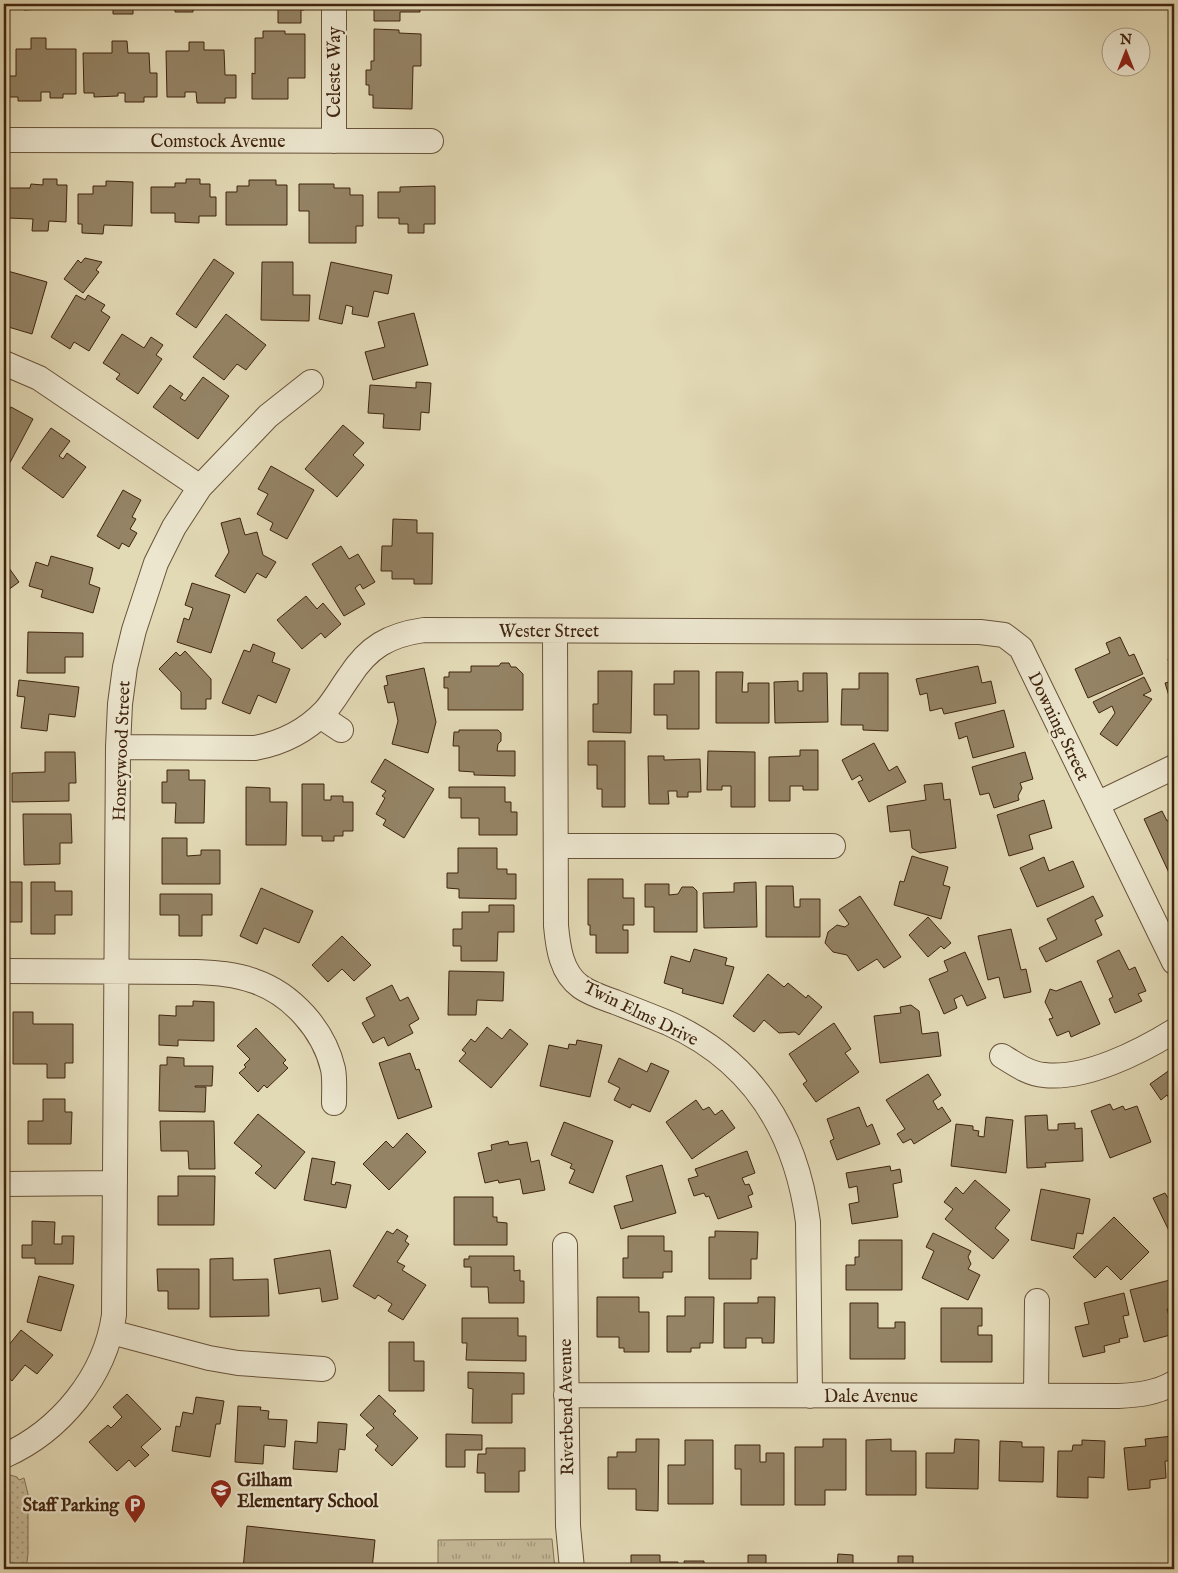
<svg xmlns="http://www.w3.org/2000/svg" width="1178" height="1573" viewBox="0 0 1178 1573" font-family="'IM FELL English',serif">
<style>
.grass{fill:url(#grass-dots);stroke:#837054}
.park{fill:url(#park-tufts);stroke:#837054}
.building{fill:#948365;stroke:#40250f}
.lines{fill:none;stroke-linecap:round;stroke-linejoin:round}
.minor-casing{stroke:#685238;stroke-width:26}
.minor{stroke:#ece6cf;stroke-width:24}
.labels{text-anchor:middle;stroke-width:4.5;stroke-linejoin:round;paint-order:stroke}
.street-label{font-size:18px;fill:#40250f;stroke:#ece6cf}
.poi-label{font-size:18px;font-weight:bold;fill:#40250f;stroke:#ece6cf;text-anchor:start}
</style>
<defs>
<pattern id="grass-dots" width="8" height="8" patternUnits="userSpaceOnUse" patternTransform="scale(1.25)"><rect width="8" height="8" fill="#c6ba99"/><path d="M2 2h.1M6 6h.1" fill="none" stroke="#a2977b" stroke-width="1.8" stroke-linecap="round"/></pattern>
<pattern id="park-tufts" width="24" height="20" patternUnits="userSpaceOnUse" patternTransform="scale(1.25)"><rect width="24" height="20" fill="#c6ba99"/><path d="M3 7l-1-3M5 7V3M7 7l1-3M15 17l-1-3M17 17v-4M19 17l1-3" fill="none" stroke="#a2977b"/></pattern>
</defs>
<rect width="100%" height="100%" fill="#e2d9b5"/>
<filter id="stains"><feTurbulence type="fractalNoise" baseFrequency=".004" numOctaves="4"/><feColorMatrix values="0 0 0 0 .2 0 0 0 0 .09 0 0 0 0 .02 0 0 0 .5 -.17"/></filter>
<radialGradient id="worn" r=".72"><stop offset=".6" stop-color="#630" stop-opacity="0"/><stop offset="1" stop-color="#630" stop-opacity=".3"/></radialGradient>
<path class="grass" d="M10 1475 17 1477 19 1480 24 1478 28 1494V1554L27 1562 23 1569H4V1476Z"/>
<path class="park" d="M552 1539 555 1569H438V1540Z"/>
<path class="building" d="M24 4H42V9L24 10Z
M113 4H133V14H113Z
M175 4H193V12H175Z
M278 4H304V10H301V23H278Z
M374 4H420V12H400V21H374Z
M374 29 399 30V33L421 34V66H413L412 109 373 108V95H369V85H366V70H371V61H374Z
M263 31H285V34H305V78H288V99H252V73L255 74V38H263Z
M31 38H46V49H76V94H63V98H50V92H41V101H18V97H4V76H16V49H31Z
M112 41H127L128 53H149L150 73H157V97H144V102H125V93H118V96L94 97V93H84L83 53H112Z
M189 42H204V50H224L225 75H236V98H225V103H197L196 92H185V97H167L166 51H189Z
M43 179H57V185H67L66 222 49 221 48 231H32L33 219 8 218 9 188H30L31 184 43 185Z
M186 179H200V184H210V197H216V216H199V223L175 222V213H151V187H175V183H186Z
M249 180H276V185H287V225H226V192H237V186H249Z
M106 181 133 182 132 226 104 225 103 234 82 233V224H78V194H93V186H106Z
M299 184H334V188H350V195H363V226H356V243H309V211H299Z
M435 186V224H424V233H408V224H399V218H378V192H400V187Z
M85 258 102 262 96 270 99 272 83 293 64 279 78 260 81 263Z
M214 259 234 273 196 328 176 314Z
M262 262H293V295H310L309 321 261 320Z
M331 262 392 275 388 294 374 291 368 317 352 314 353 307 346 305 342 324 319 319Z
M4 270 47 282 32 334 5 326 8 316 4 314Z
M76 295 85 300 88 295 105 305 101 311 110 317 89 351 74 342 70 349 51 337Z
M414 313 428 365 373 380 365 352 385 347 378 322Z
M226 314 266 345 246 370 237 364 224 380 193 357Z
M122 334 144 348 151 337 163 345 156 355 162 359 138 394 116 379 120 374 103 363Z
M203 377 229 396 198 439 153 407 170 385 183 394 180 398 185 401Z
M416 382 431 383 429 413 421 412 420 430 383 428 384 414 368 413 370 385 416 388Z
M11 407 33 419 5 472 4 415 6 416Z
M343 425 364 443 353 455 364 465 337 497 305 469Z
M51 428 70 441 59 456 63 459 67 453 86 467 63 498 22 468Z
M271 466 314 490 287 539 270 530 273 523 257 514 268 494 258 489Z
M123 490 141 500 132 517 136 519 130 529 137 533 129 547 122 543 119 549 97 536Z
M240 518 245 535 257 532 263 555 276 562 266 578 257 573 245 593 215 576 229 552 221 523Z
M393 519 417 520V533H433L432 584H414V579H392V571H381L382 546H392Z
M341 546 349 559 358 554 375 582 363 589 360 584 355 588 365 604 344 616 312 564Z
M51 556 93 568 89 584 100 588 93 613 41 597 43 590 29 586 36 562 48 566Z
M4 561 19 582 4 593Z
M192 583 230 595 211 653 177 642 184 618 189 620 193 608 185 605Z
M306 596 317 609 323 603 341 624 325 638 321 633 302 649 277 620Z
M28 632 83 633V657H65V673H27Z
M1120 637 1129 656 1134 654 1143 674 1088 698 1075 669 1110 653 1106 643Z
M253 644 275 653 272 662 290 669 276 703 258 695 250 714 222 703 244 650 250 652Z
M185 651 211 679V699H206V709H181V692L159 669 176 652 180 656Z
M1174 657V695L1169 696 1165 683 1174 681 1168 659Z
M501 663H509L511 667H516L523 674V710H448V688H444V677H449V672H471V666H499Z
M978 666 982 683 991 681 996 703 944 714 942 708 930 711 927 693 920 695 916 679Z
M424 668 436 722 428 753 392 744 398 721 394 702 388 703 384 686 388 685 386 676Z
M598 671H632L631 733 593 732V704H598Z
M674 671H699V729H667V715H654V684H674Z
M716 672H743L742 692H748V683H769V723H716Z
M803 673H827L828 722 775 723 774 682 798 681V691H803Z
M859 673H888V731L863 730V725H841L842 689H859Z
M1144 677 1151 691 1143 695 1152 699 1117 746 1100 734 1115 713 1112 706 1099 713 1093 702Z
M19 680 79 687 75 717 49 714 47 731 21 728 25 697 17 696Z
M1004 710 1014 747 973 758 967 736 959 739 955 723Z
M459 730H498L501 733V741L498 744 497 751H515V776L474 775V772L459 771V746H453L454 732H459Z
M588 741H625V807H602V789H597V765H588Z
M874 743 889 771 897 766 906 782 869 802 858 782 863 780 860 775 852 780 842 760Z
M800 750H818V790H803V786H790V801H769V757L800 756Z
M708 751 755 752V807H731V786H722V790H707Z
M45 752H75L76 783H69V801L12 802V773L45 772Z
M1025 752 1033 779 1020 783 1022 788 1018 796 1019 800 994 808 989 793 980 795 972 767Z
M648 756H664V760L700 759 701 792H688V797H677V791H668L669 804H649Z
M385 759 434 789 404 838 383 825 386 820 376 814 385 798 382 796 386 791 371 782Z
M167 770H189V780H205L204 823H175L176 803H162V782H167Z
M942 783 944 800 950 799 956 848 920 853 912 848 910 830 890 832 887 806 926 800 924 785Z
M302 784H324V800H331V796H343V802H353V831H343V836H334V841H322V836H302Z
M246 787 270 788V802H287L286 845H246Z
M449 787H505V802H511V812H517V835H479V818H461V798H449Z
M1044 800 1052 828 1029 835 1033 849 1009 856 997 815Z
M1162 811 1167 821 1174 818V872L1170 875 1144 819Z
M23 814H71L72 843H60V864L24 865Z
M162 838H187V856L201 855V850H220V884H162Z
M458 848H497V869H507V874H516V899L459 898V889L447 888V873H458Z
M912 856 948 867 943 885 950 887 941 919 894 905 900 881 904 882Z
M1044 857 1049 871 1073 861 1084 887 1037 907 1020 868Z
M588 879H623V898H634V925H623V930H628V953H596V935H590V925H588Z
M4 882H22V922H4Z
M31 882H55V891H72V915H55V934H31Z
M756 882 757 927 704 928 703 893 734 892V883Z
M645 884H669V895L678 894 682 887H693L697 891V932H654V907H645Z
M766 886H793L794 907H800V899H820V937H766Z
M261 888 313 911 299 943 264 928 257 944 240 936Z
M160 894H212V915H202V936H179V915H160Z
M860 896 901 957 884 968 877 959 858 971 847 955 833 952 825 943 828 932 837 925 845 927 849 924 839 910Z
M1093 896 1103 916 1095 920 1102 935 1046 962 1039 948 1057 939 1047 919Z
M489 905H514V932H498L497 961H461V946H453V929H462V912H489Z
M928 917 951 943 944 949 941 946 928 957 909 935Z
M1011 929 1021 970 1026 969 1031 992 1004 998 999 977 988 980 978 936Z
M342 936 371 965 354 981 342 969 328 982 312 965Z
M694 949 727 958 725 965 734 967 723 1004 682 993 683 989 664 983 671 956 690 962Z
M1119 950 1129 970 1135 967 1146 991 1138 994 1142 1001 1115 1013 1109 999 1113 997 1097 961Z
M965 952 986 998 967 1006 962 995 954 999 957 1008 944 1014 929 979 948 971 944 961Z
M449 971 504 972 503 1001 477 1000 476 1015H448Z
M768 974 784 987 788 983 806 998 808 995 822 1007 799 1035 795 1032 779 1033 764 1020 754 1032 733 1016Z
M1081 981 1100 1024 1071 1037 1069 1031 1057 1036 1049 1019 1053 1018 1045 1002 1050 989 1056 991Z
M392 985 400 1001 408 997 419 1019 409 1025 413 1033 388 1046 384 1037 373 1043 362 1023 375 1016 366 998Z
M193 1001 214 1002V1041L178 1040V1046L159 1045V1015L176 1016V1006H193Z
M911 1005 919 1011 922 1034 938 1032 941 1056 880 1063 874 1016 901 1013 900 1007Z
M13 1012H33V1024H73V1063H65V1078H47V1064H13Z
M834 1023 851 1049 845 1053 859 1072 816 1102 803 1084 807 1081 789 1054Z
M487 1027 502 1039 510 1029 528 1044 491 1088 459 1061 466 1053 462 1050 471 1039 475 1042Z
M256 1028 286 1060 283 1063 288 1068 267 1088 264 1085 258 1092 239 1073 246 1067 244 1065 250 1059 237 1046Z
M577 1040 602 1045 590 1097 540 1086 549 1045 568 1049 569 1044 576 1045Z
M410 1053 416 1070 419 1069 432 1107 398 1119 379 1063Z
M167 1057 184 1058V1066H213L212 1086H195V1087H206L205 1112 159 1111 160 1065H167Z
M619 1058 647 1072 651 1063 669 1071 650 1112 632 1104 630 1108 614 1100 620 1088 608 1082Z
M1174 1067V1106L1167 1095 1161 1100 1150 1084Z
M928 1074 941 1095 933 1101 938 1110 942 1107 951 1121 914 1144 911 1139 903 1143 897 1134 905 1129 886 1100Z
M43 1099H65V1112H72L71 1144H28V1121H43Z
M696 1100 703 1110 709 1107 715 1115 722 1110 735 1128 692 1159 666 1122Z
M1110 1104 1113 1110 1123 1106 1125 1110 1137 1106 1151 1142 1110 1158 1091 1111Z
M859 1107 867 1127 872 1124 880 1144 837 1160 830 1141 834 1139 827 1119Z
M258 1114 305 1152 275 1189 255 1173 262 1166 234 1143Z
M1047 1115 1048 1130H1058V1124L1075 1123V1129L1082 1128 1083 1161 1045 1163 1046 1167 1027 1168 1025 1116Z
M986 1117 1013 1120 1006 1173 951 1166 956 1124 973 1126V1130L979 1131 978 1136 984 1137Z
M160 1121H214L215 1169H189L188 1151H161Z
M564 1122 613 1141 593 1193 569 1183 575 1170 570 1168 572 1164 551 1155Z
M407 1133 426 1152 389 1190 363 1164 386 1141 393 1148Z
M508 1141 509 1145 527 1142 531 1162 539 1160 545 1190 523 1194 520 1179 499 1183 498 1180 485 1183 478 1153 492 1150 491 1145Z
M747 1151 755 1173 742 1178 745 1185 749 1184 753 1194 748 1196 752 1207 718 1219 709 1196 706 1197 704 1193 694 1196 688 1179 698 1176 695 1169Z
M312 1158 335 1162 331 1184 335 1185 336 1182 351 1185 346 1208 304 1200Z
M662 1165 676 1213 621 1229 614 1206 633 1201 626 1176Z
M890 1166 891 1171 900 1169 902 1182 893 1184 898 1217 852 1224 849 1204 859 1202 857 1186 849 1188 846 1173Z
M178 1176H215L214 1225H158V1196H178Z
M975 1180 1010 1210 995 1228 1009 1240 993 1259 945 1219 953 1209 944 1202 956 1187 963 1194Z
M1041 1189 1090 1199 1083 1234 1077 1233 1074 1249 1031 1240Z
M1165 1193 1168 1198 1174 1195V1238L1173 1239 1153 1198Z
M454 1197H493V1217H497V1222L507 1223V1245H454Z
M1114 1217 1149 1252 1121 1280 1107 1266 1095 1278 1073 1257Z
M32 1221 55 1222 54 1244H62V1236H74L73 1264H35V1258H22V1245H32Z
M397 1229 408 1236 405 1241 409 1244 397 1262 405 1266 402 1270 426 1285 403 1320 388 1311 392 1304 378 1295 375 1299 353 1286 387 1231 393 1234Z
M715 1231 758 1232 757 1259H751V1279H709V1237H715Z
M933 1233 971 1251 968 1257 971 1264 968 1269 980 1275 968 1300 922 1278 934 1251 926 1247Z
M628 1236H664V1251H672V1272H663V1278H623V1258H628Z
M859 1240H902V1290H846V1265H855V1257H859Z
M330 1250 338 1299 322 1302 320 1288 279 1294 274 1259Z
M469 1256H514V1271L520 1270V1281H524V1303H489L488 1287H471V1267H464V1259H469Z
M233 1258V1280L268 1279 269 1316 210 1317V1259Z
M157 1269H199V1309H168V1291H158Z
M39 1276 74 1285 61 1331 27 1322Z
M1174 1279V1307L1167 1309 1174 1334 1144 1342 1130 1290Z
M1124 1293 1129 1315 1123 1316 1128 1337 1119 1339 1120 1342 1104 1346 1105 1352 1083 1357 1075 1327 1089 1324 1084 1303Z
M597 1297H639V1312H649V1352H624V1348H619V1337H597Z
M685 1297H714L713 1343H700V1348H691V1352H667V1316H685Z
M758 1297H775L774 1343H762V1338H746V1348H724V1303H758Z
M850 1303H878V1328H895V1322H905V1359H850Z
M941 1308H982V1326H978V1335H992V1362H941Z
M462 1318H518V1336H526V1361L466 1360 467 1343H462Z
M21 1330 53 1355 37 1374 25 1365 12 1381 4 1374V1351Z
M389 1342H414V1361H424V1391H389Z
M468 1372 524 1373V1394H512V1423H472L473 1389 468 1388Z
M127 1394 161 1429 141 1447 149 1455 135 1467 129 1460 117 1471 89 1442 108 1425 111 1428 122 1417 113 1407Z
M379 1395 396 1411 393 1414 418 1438 392 1466 375 1450 378 1446 366 1435 374 1428 360 1415Z
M196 1397 224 1401 220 1424H216L210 1457 172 1451 176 1426 180 1427 183 1412 193 1414Z
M238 1406 261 1407 260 1410 269 1411 268 1419 287 1420 285 1447 264 1445 263 1464 235 1462Z
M318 1422 347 1424 345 1450 339 1449 337 1472 293 1469 295 1441 317 1443Z
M446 1434 482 1435V1450H465V1467H446Z
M1173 1436 1174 1461H1165L1166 1478 1150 1480V1488L1128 1490 1124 1448 1146 1446 1145 1439Z
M636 1439H659L658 1511 636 1510V1489H608V1457H617V1452H636Z
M823 1439H846V1490H825V1505H795V1447H823Z
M891 1439V1451H916V1495H866V1440Z
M955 1439 979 1440 978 1489 926 1488V1453H954Z
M685 1440H713V1504H668V1465H685Z
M1082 1440 1105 1441 1104 1478 1088 1477V1498L1057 1497 1058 1451H1072L1073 1445H1082Z
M1000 1441 1022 1442V1447H1044L1043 1482 999 1481Z
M735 1445H760V1462H766V1453H784V1505H741V1469H735Z
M486 1448H525V1471H519V1492H485V1473H477L478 1454H486Z
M247 1526 375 1540 372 1569H243Z
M838 1554 853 1555V1568H866V1569H818V1567L837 1568Z
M631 1555H660V1562H678V1568H685L684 1561H704V1566H713V1569H631Z
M748 1555H766V1566L793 1565V1569H738V1565H748Z
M898 1556H913V1565H942V1569H885V1564L898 1565Z
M1168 1565V1569H1111V1566Z
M964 1566H1012V1569H964Z"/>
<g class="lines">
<g class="minor-casing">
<path id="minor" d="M4 140 431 141
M334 141V4
M4 363 39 378 200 487
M555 631 556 926C558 947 561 973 581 987 591 994 604 998 615 1002 633 1009 651 1016 668 1023 753 1061 796 1132 808 1222L810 1396
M320 716 341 730
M118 747 255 748C282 743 306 731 325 711 334 701 341 688 349 677 368 647 389 635 424 630L980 632 1004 635 1021 648 1174 962
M1097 804 1174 767
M556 846H833
M4 971 197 972C216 973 235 974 254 981 292 994 324 1030 333 1069 335 1079 334 1092 334 1103
M1002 1056C1015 1064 1029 1074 1044 1075 1085 1080 1140 1052 1174 1031
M4 1184 115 1183
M565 1245 568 1526 572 1569
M111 1332 209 1358 238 1363 323 1369
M566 1395 1118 1396C1139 1395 1156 1393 1174 1383
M1036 1396 1037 1301
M4 1456C60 1431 105 1377 114 1315L118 747 120 704 125 667 134 630 156 563 174 527 200 487 268 416 311 382"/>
</g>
<use href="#minor" class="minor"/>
</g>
<defs>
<g id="school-pin" transform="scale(1.125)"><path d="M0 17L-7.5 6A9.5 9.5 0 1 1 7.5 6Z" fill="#8f2418" stroke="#ece6cf"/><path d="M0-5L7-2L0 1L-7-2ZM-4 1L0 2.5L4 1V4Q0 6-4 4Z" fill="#fff"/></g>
<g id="parking-pin" transform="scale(1.125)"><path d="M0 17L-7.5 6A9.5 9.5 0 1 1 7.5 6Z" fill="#8f2418" stroke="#ece6cf"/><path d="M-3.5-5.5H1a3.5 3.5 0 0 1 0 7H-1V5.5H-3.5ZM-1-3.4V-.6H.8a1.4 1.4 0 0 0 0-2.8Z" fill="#fff"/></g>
</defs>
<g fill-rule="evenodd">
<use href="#school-pin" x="221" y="1490"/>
<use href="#parking-pin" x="135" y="1505"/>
</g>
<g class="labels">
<g class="street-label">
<text transform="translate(334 72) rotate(-90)" y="6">Celeste Way</text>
<text x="218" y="147">Comstock Avenue</text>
<text x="549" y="637">Wester Street</text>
<text transform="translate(1059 726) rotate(64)" y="6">Downing Street</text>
<text transform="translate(121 751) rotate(-88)" y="6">Honeywood Street</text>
<text transform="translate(641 1013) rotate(26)" y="6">Twin Elms Drive</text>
<text x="871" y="1402">Dale Avenue</text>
<text transform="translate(566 1407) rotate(-91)" y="6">Riverbend Avenue</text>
</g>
<g class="poi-label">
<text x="237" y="1486">Gilham<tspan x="237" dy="21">Elementary School</tspan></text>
<text x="119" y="1511" text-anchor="end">Staff Parking</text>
</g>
</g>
<rect width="1178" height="1573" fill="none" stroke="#e2d9b5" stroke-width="20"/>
<rect x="5" y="5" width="1168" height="1563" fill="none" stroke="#40250f" stroke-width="2.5"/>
<rect x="10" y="10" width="1158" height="1553" fill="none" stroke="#40250f"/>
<g transform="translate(1126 52)"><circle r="24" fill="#ece6cf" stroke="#a79982"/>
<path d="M0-4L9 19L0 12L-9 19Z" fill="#8f2418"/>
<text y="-8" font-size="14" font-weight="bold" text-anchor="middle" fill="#40250f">N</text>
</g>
<rect width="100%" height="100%" filter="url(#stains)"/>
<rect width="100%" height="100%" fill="url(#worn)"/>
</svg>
